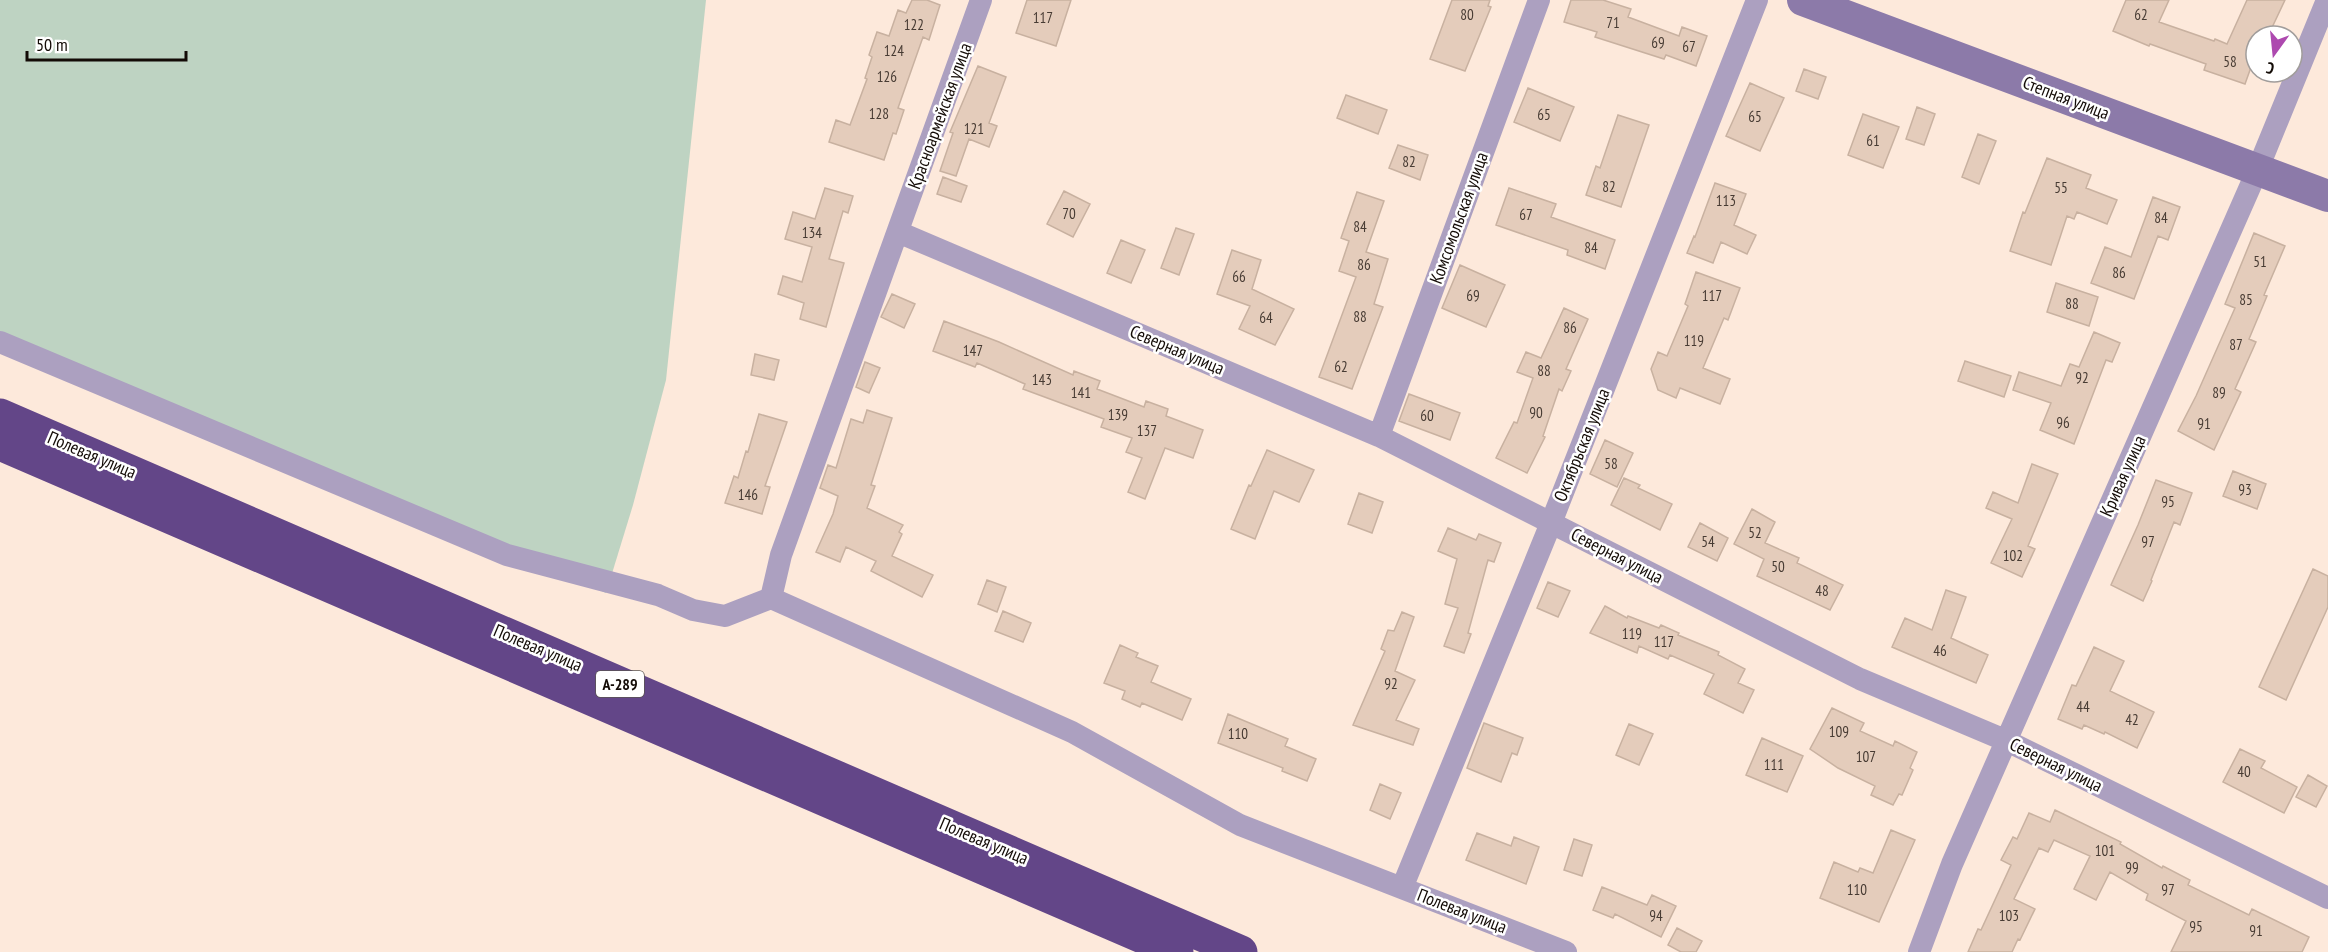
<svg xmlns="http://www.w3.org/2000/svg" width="2328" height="952" viewBox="0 0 2328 952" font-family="'PT Sans Narrow',sans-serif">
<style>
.green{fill:#bed3c2}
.building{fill:#e4ccbb;stroke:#c8b1a0;stroke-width:1.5}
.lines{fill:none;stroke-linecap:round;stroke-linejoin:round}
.street{stroke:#aca0c0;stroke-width:22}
.secondary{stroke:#8c7aa9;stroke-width:32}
.highway{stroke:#634688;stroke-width:33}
.labels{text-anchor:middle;stroke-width:5;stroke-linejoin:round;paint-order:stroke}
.number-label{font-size:15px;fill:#473b33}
.shield{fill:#fff;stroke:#5a5451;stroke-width:1.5}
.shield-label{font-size:16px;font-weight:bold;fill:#130b06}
.street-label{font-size:18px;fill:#130b06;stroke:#fff}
</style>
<rect width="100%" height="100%" fill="#fde9db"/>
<path class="green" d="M0 0H706L666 380 633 505 606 593 0 332Z"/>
<path class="building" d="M912 0H927L940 5 929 40 923 37 898 108 904 110 896 134 893 133 884 160 829 142 836 120 850 125 867 79 865 78 872 57 869 55 877 32 889 36 898 10 906 13Z
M1027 0H1071L1056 46 1016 33Z
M1452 0H1490L1488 6 1491 7 1465 71 1430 59Z
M1571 0H1603L1631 9 1628 17 1679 36 1682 27 1707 36 1696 66 1666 55 1664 59 1595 37 1597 32 1564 22Z
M2126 0H2169L2159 22 2214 41 2215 39 2227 44 2247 0H2285L2268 36H2256V53L2245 84 2204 70 2206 64 2150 44 2149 46 2113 31Z
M978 66 1006 77 989 123 997 126 989 147 969 139 956 176 940 171 953 133 950 132Z
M1804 69 1826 77 1818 99 1796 91Z
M1750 83 1784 98 1760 151 1726 136Z
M1528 88 1574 107 1560 141 1514 122Z
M1346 95 1387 110 1378 134 1337 118Z
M1917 107 1935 114 1924 145 1906 139Z
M1863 114 1899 127 1883 168 1848 155Z
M1618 115 1649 125 1621 207 1586 195 1596 166 1600 168Z
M1978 134 1996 141 1979 184 1962 177Z
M1398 145 1428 155 1420 180 1389 168Z
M2047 158 2091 175 2086 188 2117 200 2107 224 2077 212 2074 219 2067 216 2051 265 2010 251 2023 212 2025 213Z
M943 177 967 186 961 202 937 194Z
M1715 183 1746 194 1734 225 1756 235 1747 254 1721 242 1713 263 1687 253 1694 236 1695 237Z
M825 188 853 196 848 213 843 211 829 259 844 263 826 327 800 319 804 303 778 294 783 276 802 282 812 247 785 239 793 212 815 219Z
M1509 188 1556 204 1551 217 1615 240 1605 269 1567 255 1568 250 1496 225Z
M1064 191 1090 204 1073 237 1047 224Z
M1357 192 1384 201 1366 252 1388 259 1374 304 1383 307 1352 389 1319 377 1356 277 1339 271 1349 241 1341 238Z
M2153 197 2180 207 2168 240 2158 236 2134 299 2091 283 2105 247 2131 257Z
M1176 228 1194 234 1179 275 1161 268Z
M2254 233 2285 246 2264 295 2267 296 2249 339 2256 342 2235 389 2241 392 2214 450 2178 431 2196 396 2235 308 2225 304Z
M1121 240 1145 250 1131 283 1107 273Z
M1232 250 1261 260 1252 289 1294 309 1275 345 1239 329 1250 306 1217 294Z
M1460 265 1505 285 1486 327 1442 308Z
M1696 272 1740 288 1728 320 1724 318 1703 368 1730 379 1720 404 1680 388 1676 398 1658 390 1651 369 1658 352 1667 356 1688 306 1685 304Z
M2056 283 2098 297 2089 326 2047 312Z
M892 294 915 304 904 328 881 317Z
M1564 308 1588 319 1566 369 1571 371 1562 391 1559 389 1543 436 1545 437 1527 473 1496 458 1514 422 1517 423 1533 378 1517 372 1526 352 1541 358Z
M944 321 999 342 1073 375 1074 371 1100 381 1097 389 1144 407 1146 401 1168 409 1166 416 1203 430 1193 458 1165 448 1145 499 1128 492 1142 458 1126 452 1132 438 1101 427 1104 419 1023 389 1025 384 977 363 975 367 933 351Z
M2094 332 2120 343 2112 362 2106 360 2074 444 2040 430 2051 403 2013 390 2019 372 2061 386 2070 364 2079 367Z
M755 354 779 360 774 380 751 375Z
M1965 361 2011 376 2004 397 1958 381Z
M865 362 880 368 869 393 856 387Z
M1409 394 1460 413 1450 440 1399 421Z
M867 410 892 418 871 485 875 486 867 508 903 525 899 532 902 534 892 556 933 575 922 597 871 571 876 561 846 547 840 562 816 552 833 514 838 496 820 488 828 465 836 468 851 419 863 423Z
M759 414 787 422 765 486 770 487 762 514 725 503 734 476 738 478 746 451 748 452Z
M1605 440 1633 453 1617 487 1590 474Z
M1267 450 1314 470 1299 502 1274 491 1255 539 1231 529 1249 485 1251 486Z
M2032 464 2058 474 2028 546 2035 549 2022 577 1991 563 2012 519 1986 508 1993 492 2018 503Z
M2233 471 2266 484 2257 509 2223 496Z
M1624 478 1640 485 1638 488 1672 504 1660 530 1611 505Z
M2156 480 2192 493 2180 525 2174 522 2151 580 2152 581 2143 601 2111 585 2138 525Z
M1359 493 1383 502 1372 533 1348 524Z
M1752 509 1775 522 1765 543 1799 558 1797 563 1843 585 1830 610 1757 576 1764 559 1734 544Z
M1700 523 1728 538 1717 561 1688 547Z
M1448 528 1476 540 1479 534 1501 543 1494 562 1488 560 1468 633 1471 634 1464 653 1444 646 1458 608 1445 604 1457 559 1438 551Z
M2313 569 2328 576V607L2286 700 2259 687Z
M987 580 1006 587 997 612 978 604Z
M1548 582 1570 591 1558 617 1537 608Z
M1946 590 1966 597 1951 638 1988 655 1976 683 1892 647 1905 618 1932 630Z
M1605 606 1627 618 1628 616 1659 628 1661 625 1679 633 1678 635 1719 652 1718 655 1745 669 1738 683 1754 690 1743 713 1704 694 1714 674 1670 655 1668 659 1639 646 1637 653 1590 633Z
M1003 611 1031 623 1023 642 995 631Z
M1402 612 1414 617 1395 671 1415 680 1396 720 1419 729 1413 745 1353 725 1385 651 1381 649 1388 630 1394 631Z
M1120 645 1138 653 1136 657 1158 666 1151 682 1191 699 1182 720 1142 703 1140 707 1122 699 1125 691 1104 683Z
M2094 647 2124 661 2110 691 2154 712 2137 748 2105 732 2104 734 2084 725 2082 729 2058 719 2072 685 2076 686Z
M1832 708 1864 723 1860 731 1893 746 1895 741 1917 752 1910 768 1913 770 1902 795 1899 794 1893 805 1871 795 1875 786 1838 768 1810 749Z
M1228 714 1288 739 1285 746 1316 759 1307 781 1282 771 1283 768 1218 743Z
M1484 723 1523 738 1517 755 1512 753 1501 782 1467 768Z
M1629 724 1653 734 1639 765 1616 755Z
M1762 738 1803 756 1787 792 1746 775Z
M2240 749 2265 761 2261 768 2297 787 2284 813 2223 782Z
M2308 775 2327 786 2316 807 2296 797Z
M1380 784 1401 793 1390 819 1370 810Z
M2055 810 2121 842 2120 844 2162 868 2163 866 2190 880 2188 885 2249 915 2252 909 2309 937 2302 952H2171L2186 921 2146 900 2148 894 2110 872 2096 900 2074 889 2090 856 2054 840 2048 852 2039 848 2014 899 2035 909 2020 940 2018 939 2012 952H1968L1978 929 1981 930 2011 865 2001 860 2013 837 2017 839 2029 813 2050 822Z
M1891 830 1915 840 1879 922 1820 898 1834 862 1858 872 1860 868 1873 873Z
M1477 833 1511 846 1514 837 1539 847 1526 884 1466 860Z
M1574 839 1592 845 1582 876 1564 870Z
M1602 887 1647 905 1652 895 1676 906 1661 937 1615 914 1613 918 1593 910Z
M1677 928 1702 941 1696 952H1681L1668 945Z"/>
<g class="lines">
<path class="street" d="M898 232 1379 436 1860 679 2007 741 2328 898
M0 342 507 555 658 595 693 610 725 616 771 598 781 555 981 0
M1379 436 1539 0
M771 598 1072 732 1240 825 1566 952
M1402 888 1551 523 1757 0
M1919 952 1952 864 2257 171 2327 0"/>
<path class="secondary" d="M1803 0 2328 196"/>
<path class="highway" d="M0 415 1241 952
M0 444 1177 952"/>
</g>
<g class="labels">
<g class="number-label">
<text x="1467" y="20">80</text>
<text x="2141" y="20">62</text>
<text x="1043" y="23">117</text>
<text x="1613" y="28">71</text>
<text x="914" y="30">122</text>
<text x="1658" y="48">69</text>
<text x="1689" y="52">67</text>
<text x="894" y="56">124</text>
<text x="2230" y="67">58</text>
<text x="887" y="82">126</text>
<text x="879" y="119">128</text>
<text x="1544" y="120">65</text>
<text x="1755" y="122">65</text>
<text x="974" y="134">121</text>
<text x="1873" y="146">61</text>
<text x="1409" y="167">82</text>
<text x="1609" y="192">82</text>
<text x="2061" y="193">55</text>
<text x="1726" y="206">113</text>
<text x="1069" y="219">70</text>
<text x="1526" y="220">67</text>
<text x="2161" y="223">84</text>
<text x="1360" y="232">84</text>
<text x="812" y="238">134</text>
<text x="1591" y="253">84</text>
<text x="2260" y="267">51</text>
<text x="1364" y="270">86</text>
<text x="2119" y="278">86</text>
<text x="1239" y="282">66</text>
<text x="1473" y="301">69</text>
<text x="1712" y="301">117</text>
<text x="2246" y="305">85</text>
<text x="2072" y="309">88</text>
<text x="1360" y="322">88</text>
<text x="1266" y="323">64</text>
<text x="1570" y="333">86</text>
<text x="1694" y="346">119</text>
<text x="2236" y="350">87</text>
<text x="973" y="356">147</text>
<text x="1341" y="372">62</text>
<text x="1544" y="376">88</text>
<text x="2082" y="383">92</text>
<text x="1042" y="385">143</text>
<text x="1081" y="398">141</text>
<text x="2219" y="398">89</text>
<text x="1536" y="418">90</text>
<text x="1118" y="420">139</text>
<text x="1427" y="421">60</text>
<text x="2063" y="428">96</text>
<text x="2204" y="429">91</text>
<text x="1147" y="436">137</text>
<text x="1611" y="469">58</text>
<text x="2245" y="495">93</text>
<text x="748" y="500">146</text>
<text x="2168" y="507">95</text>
<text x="1755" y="538">52</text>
<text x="1708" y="547">54</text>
<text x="2148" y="547">97</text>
<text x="2013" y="561">102</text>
<text x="1778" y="572">50</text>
<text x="1822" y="596">48</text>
<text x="1632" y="639">119</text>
<text x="1664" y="647">117</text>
<text x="1940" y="656">46</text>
<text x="1391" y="689">92</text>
<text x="2083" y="712">44</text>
<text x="2132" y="725">42</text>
<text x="1839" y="737">109</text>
<text x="1238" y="739">110</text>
<text x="1866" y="762">107</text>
<text x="1774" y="770">111</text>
<text x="2244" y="777">40</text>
<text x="2105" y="856">101</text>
<text x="2132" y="873">99</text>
<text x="1857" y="895">110</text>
<text x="2168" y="895">97</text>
<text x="1656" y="921">94</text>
<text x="2009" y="921">103</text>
<text x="2196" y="932">95</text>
<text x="2256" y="936">91</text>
</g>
<rect class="shield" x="596" y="671" width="48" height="26" rx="4.5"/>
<g class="shield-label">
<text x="620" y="690">А-289</text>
</g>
<g class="street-label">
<text transform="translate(2066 98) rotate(21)" y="6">Степная улица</text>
<text transform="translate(940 116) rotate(-70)" y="6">Красноармейская улица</text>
<text transform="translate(1459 218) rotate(-70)" y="6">Комсомольская улица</text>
<text transform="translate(1177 350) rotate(23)" y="6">Северная улица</text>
<text transform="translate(1582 445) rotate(-68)" y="6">Октябрьская улица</text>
<text transform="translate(92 455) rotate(23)" y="6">Полевая улица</text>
<text transform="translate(2123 476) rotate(-66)" y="6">Кривая улица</text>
<text transform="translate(1617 556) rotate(27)" y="6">Северная улица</text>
<text transform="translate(538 648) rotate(23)" y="6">Полевая улица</text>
<text transform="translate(2056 765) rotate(26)" y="6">Северная улица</text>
<text transform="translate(984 841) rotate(23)" y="6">Полевая улица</text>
<text transform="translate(1462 911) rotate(21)" y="6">Полевая улица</text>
</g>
</g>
<g transform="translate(2274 54) rotate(195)"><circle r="28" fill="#ffffff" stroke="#a19d9b" stroke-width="1.5"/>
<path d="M0-4.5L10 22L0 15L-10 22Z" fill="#ad49af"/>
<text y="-9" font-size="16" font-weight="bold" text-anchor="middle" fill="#130b06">С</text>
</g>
<path d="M27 51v9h159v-9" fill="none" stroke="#130b06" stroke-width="3"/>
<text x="36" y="51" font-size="18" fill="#130b06" stroke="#ffffff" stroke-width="4.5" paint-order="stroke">50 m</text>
</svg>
